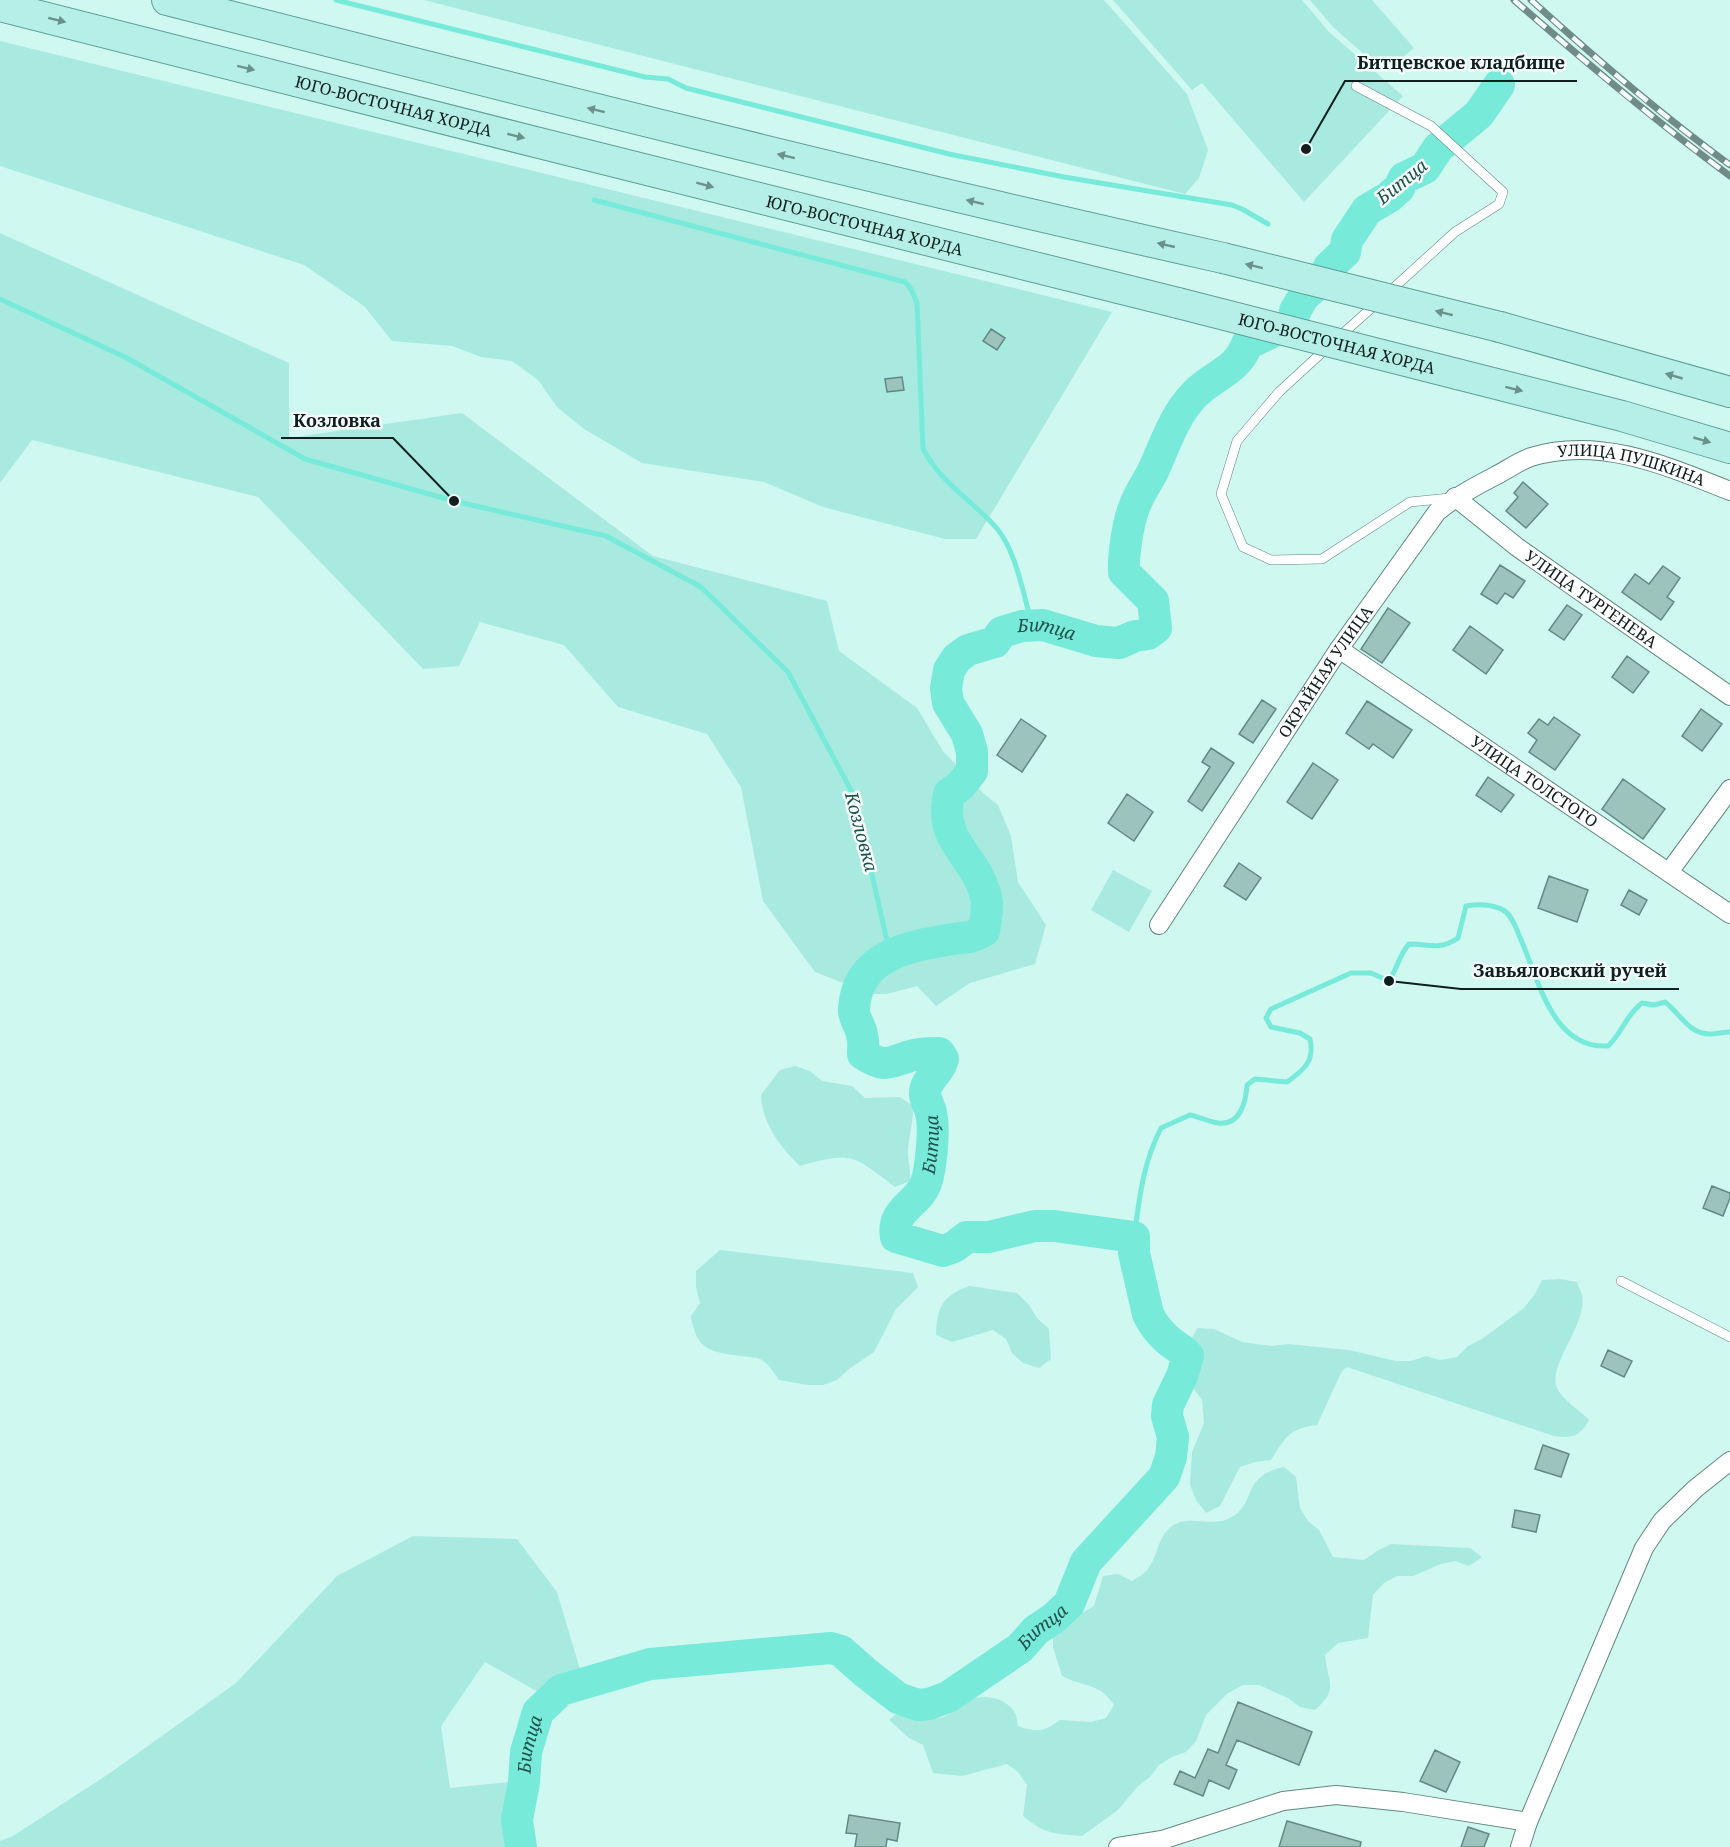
<svg xmlns="http://www.w3.org/2000/svg" width="1730" height="1847" viewBox="0 0 1730 1847" font-family="'Noto Serif',serif">
<style>
.green{fill:#a8eae0}
.lines{fill:none;stroke-linecap:round;stroke-linejoin:round}
.stream{stroke:#77eada;stroke-width:5}
.river{stroke:#77eada;stroke-width:32}
.building{fill:#9cc4bd;stroke:#638983;stroke-width:1.5}
.service-casing{stroke:#618781;stroke-width:10}
.minor-casing{stroke:#618781;stroke-width:20}
.primary-casing{stroke:#5c9f96;stroke-width:32}
.service{stroke:#fff;stroke-width:9}
.minor{stroke:#fff;stroke-width:18}
.primary{stroke:#b6efe7;stroke-width:30}
.rail-casing{stroke:#708c88;stroke-width:7}
.rail{stroke:#f5fdfc;stroke-width:4.5;stroke-dasharray:14;stroke-linecap:butt}
.primary-bridge-casing{stroke:#5c9f96;stroke-width:32;stroke-linecap:butt}
.primary-bridge{stroke:#b6efe7;stroke-width:30}
.oneway{fill:#6b918c}
.labels{text-anchor:middle;stroke-width:5;stroke-linejoin:round;paint-order:stroke}
.street-label{font-size:16px;fill:#0f1f1d;stroke:#f5fdfc}
.water-label{font-size:18px;font-style:italic;fill:#20524c;stroke:#f5fdfc}
.leader{fill:none;stroke:#0f1f1d;stroke-width:2}
.callout-dot{fill:#0f1f1d;stroke:#f5fdfc;stroke-width:2}
.callout-label{font-size:18px;text-anchor:middle;font-weight:bold;fill:#0f1f1d;stroke:#f5fdfc;stroke-width:5;stroke-linejoin:round;paint-order:stroke}
</style>
<rect width="100%" height="100%" fill="#cff8f1"/>
<path class="green" d="M424 0H1104L1187 94 1208 150 1199 178 1185 194Z
M1113 0H1302L1329 32 1403 96 1304 202 1202 83 1192 90Z
M1310 0H1372L1414 48 1392 66 1374 63 1333 27Z
M0 41 1112 312 976 539H945L823 507 764 482 642 463 584 429 557 407 538 380 512 361 481 357 452 346 392 341 364 306 304 265 0 166Z
M0 233 289 363V438L462 413 653 556 827 601 839 651 917 708 943 751 983 793 998 805 1011 836 1018 882 1046 925 1035 964 970 983 936 1006 917 986 887 994H871L815 972 763 901 741 787 707 734 618 707 564 645 480 622 459 666 423 669 258 497 32 440 0 483Z
M1113 870 1152 891 1129 932 1091 910Z
M795 1066 810 1071 822 1081 852 1086 865 1098 900 1097 913 1106C914 1122 908 1138 908 1153 908 1163 911 1170 910 1181L895 1187C852 1155 853 1151 800 1166 780 1147 762 1123 761 1095L780 1070Z
M720 1250 913 1273 918 1287 896 1309 874 1352 849 1369 837 1380 823 1385H808L779 1380C773 1371 769 1364 760 1359 754 1357 747 1357 741 1356 710 1352 696 1350 691 1316L700 1303 696 1287V1271Z
M1560 1279 1577 1282C1578 1286 1581 1291 1582 1295 1588 1322 1550 1362 1556 1385 1560 1399 1580 1410 1589 1420 1581 1436 1572 1439 1554 1436L1347 1367 1342 1371 1317 1425C1289 1428 1285 1438 1271 1460L1255 1462 1240 1467 1220 1506 1206 1513 1196 1500 1190 1485 1192 1452 1204 1423 1202 1400 1193 1388C1197 1370 1197 1358 1190 1341L1198 1328 1214 1329 1242 1342 1272 1346 1287 1344 1349 1350 1396 1361H1411L1426 1356 1440 1360 1457 1357 1468 1346 1482 1339 1524 1308 1535 1294 1542 1280Z
M969 1286 1017 1293 1029 1305 1037 1318 1049 1329 1051 1359 1039 1368 1023 1363 1012 1353 1006 1339 993 1330 952 1342 936 1335C937 1307 942 1296 969 1286Z
M1284 1467 1296 1477 1300 1508 1308 1521 1319 1530 1333 1557 1364 1560 1377 1551 1391 1544 1470 1548 1482 1557 1469 1566 1455 1561 1441 1564 1413 1576H1397L1384 1583 1373 1595 1368 1638 1338 1643 1325 1655C1328 1683 1339 1689 1315 1710L1300 1707 1288 1698 1259 1685H1243L1228 1693 1206 1715 1196 1741 1186 1752 1172 1757 1159 1765 1150 1777 1138 1786 1118 1810 1082 1836C1054 1834 1045 1834 1023 1816L1027 1785 1018 1772 1007 1764 962 1776 933 1773 923 1745 909 1738 889 1720 901 1710C914 1716 931 1722 946 1716 954 1712 961 1704 969 1700 983 1693 1008 1698 1015 1713 1017 1716 1017 1722 1018 1726 1037 1733 1044 1732 1060 1720L1091 1722 1106 1718 1114 1705C1099 1682 1085 1688 1062 1676L1053 1647V1630L1094 1606 1103 1576 1118 1574 1132 1581C1137 1578 1144 1574 1147 1570 1158 1557 1157 1537 1172 1526 1189 1514 1211 1528 1230 1518 1258 1503 1240 1476 1284 1467Z
M413 1536 517 1539 557 1592 582 1676 547 1697 485 1662 441 1726 450 1788 509 1782 508 1847H0V1841L13 1836 110 1773 236 1683 337 1576Z"/>
<g class="lines">
<path class="stream" d="M336 0 645 77 668 79 686 88 949 154 1064 177 1232 205 1242 209 1268 224
M594 200 905 282 911 289 917 303 923 449C941 482 967 497 992 523 1016 546 1023 594 1032 625
M0 299 127 358 305 459 454 501 606 536 701 587 788 672 854 796 890 954
M1134 1237C1140 1196 1142 1166 1161 1128L1190 1115C1200 1117 1209 1122 1218 1123 1240 1126 1246 1102 1247 1085L1255 1079 1287 1082C1304 1070 1315 1061 1310 1039L1300 1033 1271 1027 1266 1018 1271 1009 1351 973H1371L1389 981C1397 969 1399 955 1409 944 1429 944 1439 951 1458 938L1466 906C1479 904 1495 904 1506 912 1514 919 1517 931 1521 940 1539 980 1552 1049 1608 1046 1622 1033 1626 1015 1642 1003L1654 1005 1665 1002C1680 1013 1689 1035 1711 1034 1717 1034 1723 1032 1730 1032"/>
<path class="river" id="s1" d="M521 1847 517 1820 524 1782 526 1752 538 1712 561 1690 650 1664 831 1648 841 1651 866 1673 898 1698 918 1705 929 1704 948 1697 1020 1648 1036 1630 1054 1618 1069 1604 1086 1562 1164 1477 1171 1457 1173 1437 1167 1416 1168 1405 1182 1376 1188 1356C1183 1350 1180 1349 1173 1344 1163 1337 1153 1325 1148 1314L1134 1253V1237L1054 1226H1035L989 1237H967L954 1247 943 1251 896 1237C891 1209 918 1205 926 1183 931 1169 935 1128 931 1113 930 1107 926 1101 925 1095 924 1080 940 1073 943 1059L939 1053C931 1053 922 1053 914 1055 890 1061 887 1070 863 1054 863 1048 864 1041 862 1035 861 1026 853 1018 854 1009 857 955 909 946 953 939 967 937 972 938 984 931 986 919 989 905 985 893 974 854 938 842 949 794L960 786 972 771V752L967 734 948 703 946 688 949 670 957 658 968 650 995 642 1002 632 1022 626 1043 625 1096 641 1119 643 1135 636 1148 634 1156 628 1153 601 1124 572C1123 557 1128 522 1134 508 1138 495 1147 483 1153 471 1165 445 1174 415 1195 394 1213 375 1237 372 1247 344L1293 322 1295 311 1304 296 1322 280 1329 267 1345 252 1347 240 1367 210 1389 197 1399 188 1404 178 1425 168 1438 148 1479 114 1499 85"/>
</g>
<path class="building" d="M991 329 1005 338 997 350 983 341Z
M902 377 904 390 887 392 885 379Z
M1523 482 1548 504 1526 528 1506 511 1518 497 1514 493Z
M1500 565 1525 581 1513 598 1505 593 1497 604 1481 594Z
M1663 566 1680 578 1667 597 1674 602 1661 620 1622 592 1635 574 1649 584Z
M1567 605 1582 615 1564 640 1549 630Z
M1388 608 1410 623 1382 663 1361 649Z
M1470 626 1503 650 1486 674 1453 650Z
M1627 656 1649 672 1633 693 1612 677Z
M1262 700 1276 709 1253 743 1239 734Z
M1367 701 1412 730 1393 758 1373 744 1369 749 1346 733Z
M1701 709 1722 724 1702 751 1682 736Z
M1554 717 1580 735 1555 770 1529 752 1537 740 1528 733 1539 719 1548 725Z
M1021 719 1046 736 1022 772 997 755Z
M1211 748 1234 763 1202 811 1188 801 1210 767 1202 762Z
M1313 763 1338 780 1312 819 1287 802Z
M1488 777 1514 795 1501 812 1476 795Z
M1623 779 1665 809 1643 839 1602 809Z
M1127 794 1153 812 1134 841 1108 823Z
M1239 863 1261 878 1246 900 1224 886Z
M1549 876 1588 890 1577 922 1538 908Z
M1629 890 1647 900 1639 915 1621 905Z
M1712 1186 1730 1193V1198L1723 1216 1703 1208Z
M1608 1350 1632 1361 1624 1377 1601 1366Z
M1543 1445 1569 1454 1561 1477 1535 1469Z
M1515 1510 1540 1515 1536 1532 1512 1527Z
M1238 1702 1312 1732 1299 1765 1237 1740 1226 1765 1237 1770 1229 1789 1209 1780 1203 1796 1174 1784 1180 1771 1195 1778 1208 1749 1218 1753Z
M1435 1750 1460 1762 1446 1792 1420 1781Z
M849 1815 900 1823 897 1841 887 1839 886 1847H855L857 1834 846 1833Z
M1287 1821 1361 1842 1360 1847H1279Z
M1468 1827 1489 1834 1484 1847H1461Z"/>
<g class="lines">
<g class="service-casing">
<path id="service" d="M1356 86 1431 126 1503 192 1499 204 1455 232 1388 293
M1339 337 1378 302
M1329 346 1279 392 1237 441 1221 494 1243 547 1271 560 1322 559 1410 502 1450 498
M1621 1281 1730 1337"/>
</g>
<g class="minor-casing">
<g id="minor">
<path id="s2" d="M1455 497 1517 547 1730 696"/>
<path id="s3" d="M1339 649 1730 914"/>
<path d="M1669 872 1730 789"/>
<path id="s4" d="M1159 925 1339 649 1437 512C1455 497 1474 487 1495 476 1507 470 1519 461 1531 457 1600 436 1667 466 1730 491"/>
<path d="M1118 1847 1162 1840 1283 1801 1336 1795 1403 1802 1528 1822"/>
<path d="M1520 1847 1528 1822 1644 1548 1662 1521 1695 1489 1730 1461"/>
</g>
</g>
<g class="primary-casing">
<g id="primary">
<path d="M167 0C518 90 869 179 1223 258"/>
<path id="s5" d="M0 6C393 105 784 207 1178 303"/>
<path d="M1500 327 1730 392"/>
<path d="M1457 374 1622 416 1730 448"/>
</g>
</g>
<use href="#service" class="service"/>
<use href="#minor" class="minor"/>
<use href="#primary" class="primary"/>
<g class="rail-casing">
<path id="rail" d="M1514 0C1584 61 1655 121 1730 176
M1531 0C1595 58 1660 114 1730 165"/>
</g>
<use href="#rail" class="rail"/>
<g class="primary-bridge-casing">
<g id="primary-bridge">
<path d="M1223 258 1500 327"/>
<path id="s6" d="M1178 303 1457 374"/>
</g>
</g>
<use href="#primary-bridge" class="primary-bridge"/>
</g>
<defs><path id="oneway-solid" d="M-6-.8H1V-3.2L6.5 0L1 3.2V.8H-6Z" transform="scale(1.5)"/></defs>
<g class="oneway">
<use href="#oneway-solid" transform="translate(57 20) rotate(14)"/>
<use href="#oneway-solid" transform="translate(246 68) rotate(14)"/>
<use href="#oneway-solid" transform="translate(596 110) rotate(-166)"/>
<use href="#oneway-solid" transform="translate(516 136) rotate(14)"/>
<use href="#oneway-solid" transform="translate(786 156) rotate(-166)"/>
<use href="#oneway-solid" transform="translate(705 185) rotate(15)"/>
<use href="#oneway-solid" transform="translate(975 202) rotate(-166)"/>
<use href="#oneway-solid" transform="translate(1166 245) rotate(-167)"/>
<use href="#oneway-solid" transform="translate(1254 266) rotate(-166)"/>
<use href="#oneway-solid" transform="translate(1444 313) rotate(-166)"/>
<use href="#oneway-solid" transform="translate(1674 376) rotate(-164)"/>
<use href="#oneway-solid" transform="translate(1514 389) rotate(14)"/>
<use href="#oneway-solid" transform="translate(1702 440) rotate(16)"/>
</g>
<g class="labels">
<g class="street-label">
<text dy="6" stroke="none"><textPath href="#s5" startOffset="406">ЮГО-ВОСТОЧНАЯ ХОРДА</textPath></text>
<text dy="6" stroke="none"><textPath href="#s5" startOffset="892">ЮГО-ВОСТОЧНАЯ ХОРДА</textPath></text>
<text dy="6" stroke="none"><textPath href="#s6" startOffset="164">ЮГО-ВОСТОЧНАЯ ХОРДА</textPath></text>
<text dy="6" stroke="none"><textPath href="#s4" startOffset="710">УЛИЦА ПУШКИНА</textPath></text>
<text dy="6" stroke="none"><textPath href="#s2" startOffset="170">УЛИЦА ТУРГЕНЕВА</textPath></text>
<text dy="6" stroke="none"><textPath href="#s4" startOffset="303">ОКРАЙНАЯ УЛИЦА</textPath></text>
<text dy="6" stroke="none"><textPath href="#s3" startOffset="236">УЛИЦА ТОЛСТОГО</textPath></text>
</g>
<g class="water-label">
<text transform="translate(1402 182) rotate(-39)" y="6">Битца</text>
<text dy="6" stroke="none"><textPath href="#s1" startOffset="2301">Битца</textPath></text>
<text transform="translate(861 832) rotate(75)" y="6">Козловка</text>
<text dy="6" stroke="none"><textPath href="#s1" startOffset="1509">Битца</textPath></text>
<text dy="6" stroke="none"><textPath href="#s1" startOffset="699">Битца</textPath></text>
<text dy="6" stroke="none"><textPath href="#s1" startOffset="104">Битца</textPath></text>
</g>
</g>
<path class="leader" d="M1306 149L1345 81H1577M454 501L393 438H281M1389 981L1461 989H1679"/>
<g class="callout-dot">
<circle cx="1306" cy="149" r="6"/>
<circle cx="454" cy="501" r="6"/>
<circle cx="1389" cy="981" r="6"/>
</g>
<g class="callout-label">
<text x="1461" y="69">Битцевское кладбище</text>
<text x="337" y="427">Козловка</text>
<text x="1570" y="977">Завьяловский ручей</text>
</g>
</svg>
